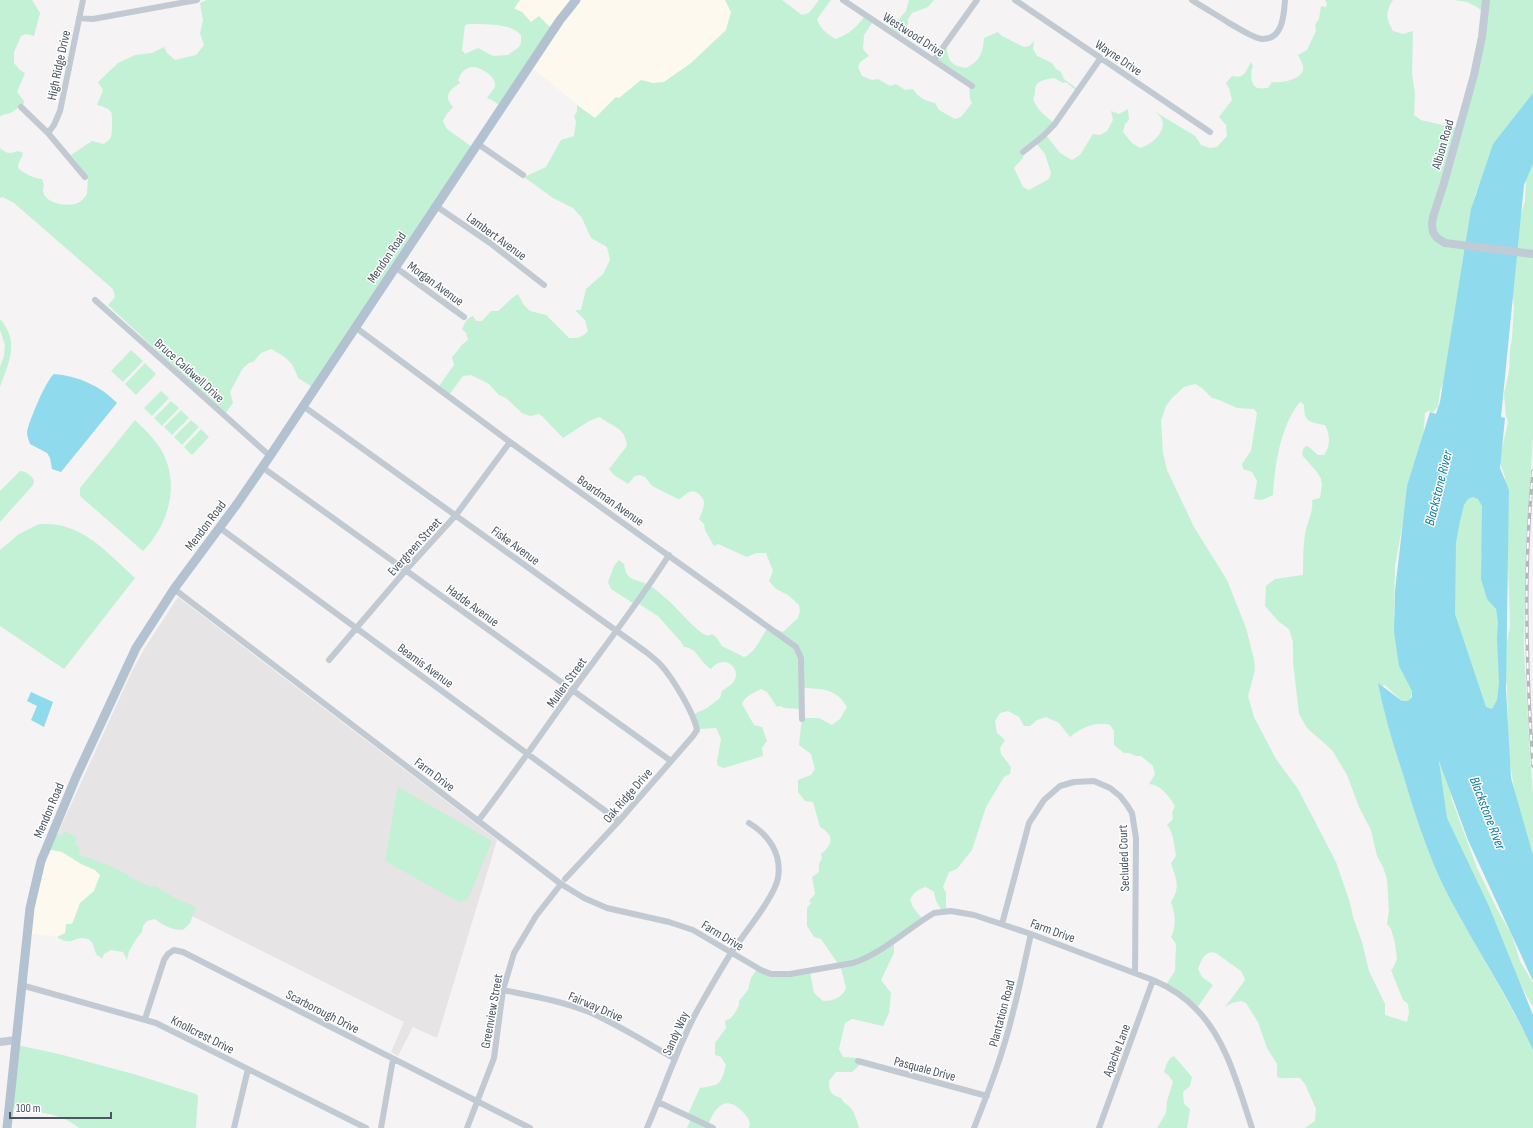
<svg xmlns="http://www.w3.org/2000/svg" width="1533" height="1128" viewBox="0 0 1533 1128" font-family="'Sofia Sans Condensed',sans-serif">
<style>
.commercial{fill:#fdf9ef}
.education{fill:#e6e4e5}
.green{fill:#c3f1d5;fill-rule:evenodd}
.water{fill:#90daee;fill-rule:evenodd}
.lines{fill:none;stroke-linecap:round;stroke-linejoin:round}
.street{stroke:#c1cad2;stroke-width:6}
.secondary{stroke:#c1cbd6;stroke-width:8}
.primary{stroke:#b3c2d1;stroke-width:9}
.rail-casing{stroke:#b5b8bd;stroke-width:3.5}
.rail{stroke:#fff;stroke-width:2;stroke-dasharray:6;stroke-linecap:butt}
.labels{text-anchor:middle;stroke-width:3;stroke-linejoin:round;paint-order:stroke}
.street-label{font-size:13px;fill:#4a5661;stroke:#fff}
.water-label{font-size:14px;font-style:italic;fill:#0c7c9b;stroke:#fff}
</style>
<rect width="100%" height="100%" fill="#f5f3f3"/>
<path class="commercial" d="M520 0H725L731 12 726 30 691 63 664 82 653 83 641 80 619 98 616 97 595 119 530 66 539 16 531 22 522 12 515 9 514 7Z
M47 849 62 852 81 864 95 870 100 875 94 891 80 903 73 922 65 933 57 937 29 933Z"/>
<path class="education" d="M178 597 497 840 437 1038 413 1027 398 1056 391 1052 404 1022 52 846 132 671 146 646Z"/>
<path class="green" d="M0 0H32L40 13 34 36 26 34 21 36 14 52V63L20 70 25 73 17 92 24 101 23 107C17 107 15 111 10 113 6 115 4 113 0 117Z
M207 0H520L515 7V9L522 12 531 22 539 16 552 29 502 107 492 100 487 98 495 87C495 85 495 82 494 80 491 74 476 64 468 68 463 70 460 75 458 80L460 83C449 90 443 97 453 107L446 115 443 121 447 129 475 149 314 388 298 378C292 360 287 358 271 349L261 353 253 362 249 363 243 368 230 392 233 403 225 414 108 305 115 297 113 289 14 203 3 197 0 198V148C7 154 10 154 18 151L23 153C22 159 18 161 18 168 25 174 33 178 42 179L44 185C37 202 67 208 78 203 82 201 85 197 87 194L88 176 71 155 92 141 104 144C106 142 109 141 111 137 112 134 113 115 111 112 108 108 102 106 97 105L103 90 98 82 118 63 135 55 152 53 164 47 167 53 175 60 196 55 204 45 200 33 203 20 200 3ZM469 24C486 25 509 22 521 35V43L519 47 508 55 493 56 478 48 465 54 462 50 465 25Z
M725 0H782L802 15 809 13 819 0H831L817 19C820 29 828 35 836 39 848 35 857 27 864 17L874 20 864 35 863 49 869 56 860 62 858 67 862 76 872 80 878 79 890 86 896 84 905 90 913 89C917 97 926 101 935 103L939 110 955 119 961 117 972 103 970 99 969 83 936 60 946 45C949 61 949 65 966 68 980 61 983 53 984 38L998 32 1002 36 1024 47 1029 46 1034 41 1033 49 1037 56 1052 63 1056 69 1061 72 1064 79 1080 91 1078 92 1066 82 1063 83 1054 78C1048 79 1036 80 1035 89 1035 94 1035 95 1033 99 1037 110 1046 117 1056 124L1046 135 1060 153 1072 160 1080 155 1093 134 1100 135 1107 131 1113 120 1111 111 1119 114 1128 109 1129 120 1125 124 1123 132 1132 143 1140 148C1149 146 1163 135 1163 124 1163 118 1158 114 1154 111L1195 136 1201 145 1210 148 1217 147 1227 136 1226 125 1219 117 1232 100 1229 88 1226 83 1232 76C1245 79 1245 72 1251 62L1253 66C1250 72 1250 86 1258 88 1261 89 1265 88 1268 88L1272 82C1281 83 1301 80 1303 70 1304 65 1300 59 1298 55L1307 50 1316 31 1315 25 1319 19 1321 6 1326 7 1327 4 1325 0H1393C1385 13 1386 18 1393 31L1403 34 1413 31 1412 73 1415 94 1414 115 1421 120 1459 129 1485 14 1477 7 1467 2 1454 0H1533V99L1497 143 1475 195 1469 226 1448 372 1440 391 1438 407 1433 412 1428 411 1425 413 1422 455 1404 516 1395 566 1394 614 1398 639 1413 691 1409 702H1403L1385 685 1382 687 1456 909 1523 1029 1529 1036 1533 1038V1128H1305L1315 1121 1316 1109 1305 1084 1300 1078C1292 1077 1285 1080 1277 1077V1064L1267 1048 1258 1022 1246 1003 1241 1001 1232 1003 1225 1007 1243 983 1245 979 1241 971 1216 953C1205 949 1201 961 1198 969L1202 977 1213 985 1197 1008 1166 985 1175 971 1176 944 1171 937C1177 926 1175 913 1171 902 1181 886 1176 879 1171 863L1176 856C1174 845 1174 833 1167 825L1173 819 1172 813 1175 806C1169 796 1161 785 1149 784L1155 774 1153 766 1141 756H1136L1129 753H1124L1114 745V731L1110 725C1096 721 1081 728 1070 737L1059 723 1046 717 1037 720 1030 726H1024L1019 717 1008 711 1000 713 995 721 997 733 1005 740 1000 748 1001 754 1011 767 1010 774 1004 777 986 807 972 850 957 869 949 872 943 887 946 893V910L942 911 936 901 934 892 926 887C918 889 913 893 910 900L913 907 923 920 894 943V953L881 980 891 993 889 1013 883 1026 852 1019 845 1023 839 1049 843 1057 857 1058 864 1061 852 1072H836L829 1081C829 1092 831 1095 841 1098 844 1104 846 1103 850 1107 855 1113 857 1121 859 1128H749L750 1123C748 1117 745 1114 741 1110 723 1093 713 1111 707 1128H687L691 1118 688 1114 700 1088C720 1085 721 1085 726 1065L721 1057 715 1055V1043L726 1028 725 1021 731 1018 735 1013 739 1005V1001L748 990 751 978 758 967 772 973 810 972 814 993 823 1001C833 1001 842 998 846 988L841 968 821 939 814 937 807 926V908L811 903 809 901 815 894 812 877 819 872V864L822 858 821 854C833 844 835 836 820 827L813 802 805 801 798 792V780L811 775 815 769 811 754 799 745 802 718H819L832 725 840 719 847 707C836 688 822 689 803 688L801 709 784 708 781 706 777 707 767 692 761 689C753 693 745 696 742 704L754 725 762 727 767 741 762 748 763 756 724 768 718 766 717 761 721 739 716 728 699 729 694 714 707 708 720 698 722 691C726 688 732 685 734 681 742 668 724 653 711 669 700 663 698 648 684 647L681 642 658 616 639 604 636 605 611 589 608 582 614 566 619 560 624 564C626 584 640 578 652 587 658 591 664 597 669 601 677 608 699 634 706 635 708 636 710 635 712 634L716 637 722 646 744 657C756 653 761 636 769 626L783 632 798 618 800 611 799 605 788 595 776 589 769 581 773 571 766 553H756L747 557 718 544 714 546 705 530 704 524 699 519C701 515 704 508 704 503 704 500 702 497 700 495 692 487 687 493 680 499H678L652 486 645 477 640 475 635 476 628 484 614 475 609 469 627 446C625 426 613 428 600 417L589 421 563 438 542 416 539 414 530 416 522 413 506 398 499 395 489 384 471 375 463 376 449 395 439 386 454 365 452 357C458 351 461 344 468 340L466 333 462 329C465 323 466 318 473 316L476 321H482L491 311H498C505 305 510 299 518 294L523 304 530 311 546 315 569 338C578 338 582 338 588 331L585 320 575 310H581L586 289 603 274 610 260 607 247 591 238 582 218 573 208 553 198 524 177 546 167 561 140 574 136 576 122 574 116 577 112V105L595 118 616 97 619 98 641 80 653 83 664 82 691 63 726 30 731 12ZM1036 143 1045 154 1051 173 1049 179 1029 190 1023 187 1014 168 1023 158 1024 152ZM1195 384 1202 388 1212 398 1217 399 1237 408 1254 409 1257 413 1251 451 1242 464 1243 469 1252 472 1257 481 1254 499 1262 500 1273 495C1275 464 1280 428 1299 403L1301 402 1304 405C1304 422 1309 422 1325 425 1330 434 1331 446 1324 455H1318L1309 447 1306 446 1303 449 1302 455 1317 472 1321 479 1322 485 1320 498 1312 500C1314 511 1307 523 1305 534 1303 548 1303 561 1303 575L1275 579 1266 586 1265 606 1278 621 1289 629 1293 642V662L1299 714 1307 728 1332 750 1347 775 1359 807 1371 830 1377 856 1383 867 1387 879 1389 911 1387 924 1391 929 1395 943 1397 959 1393 968 1391 970 1403 1000 1408 1004 1409 1013 1407 1022 1385 1015V1004L1369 971 1362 942 1353 917 1350 903 1336 862 1298 789 1276 759 1254 717 1248 696 1255 670 1254 659 1246 628 1227 580 1194 527 1167 470 1163 453 1161 421 1166 406 1172 398 1184 387Z
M909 0H934L928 7 912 13 908 19V24L898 35 893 33 891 28 906 11Z
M1533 161V436L1526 544 1524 649 1530 756 1533 794V861L1519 819 1506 740 1508 724 1507 685 1503 681 1492 721 1483 712 1453 617 1454 554 1461 513 1465 501 1470 494 1476 493 1482 506 1483 541 1481 558 1482 574 1496 609 1503 647 1507 642 1510 626 1505 477 1500 463V457L1508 422 1506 416 1504 394 1509 372 1510 349 1512 338 1514 306 1512 292 1519 221 1525 201 1526 179Z
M0 319C20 342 9 362 0 387V367L4 356 5 345 0 330Z
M131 350 143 361 123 382 111 371Z
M145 363 156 374 136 395 125 384Z
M161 391 169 398 152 416 144 408Z
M171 401 179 408 162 426 154 418Z
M181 410 189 418 172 435 164 427Z
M135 420C143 428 151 435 158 445 182 480 170 523 143 551L80 496V488Z
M191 420 199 427 182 445 174 437Z
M201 429 209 437 192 455 184 447Z
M20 471C25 471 33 476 34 481L33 485 0 522V491Z
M39 524C49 524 60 524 69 528 95 537 115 560 135 578L64 669 0 626V550L19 534Z
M1440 764 1446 772 1452 800 1477 868 1499 913 1511 933 1520 961 1533 983V1007L1510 966 1448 825 1438 767Z
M398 787 492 841 468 899 459 902 385 861Z
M64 831 77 837 75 843 80 848 79 851 80 855 108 865 127 874 129 877 151 887 156 886C160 890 182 902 187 903 191 905 192 904 196 907L190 923 183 930C172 930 164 926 155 919L147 921 143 926 142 932 137 938 129 951 127 960 123 952 111 950 104 954 102 959C101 957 99 956 97 955 93 950 95 941 87 939 74 934 74 948 57 937L65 933 66 924H71L73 922 80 903 94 891 100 875 95 870 81 864 62 852 47 849 53 832 62 836Z
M17 1045 59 1054 137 1075 196 1094 198 1096 196 1128H79C61 1112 35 1113 13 1107Z
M1174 1056 1192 1077 1190 1086 1183 1092 1184 1104 1190 1109 1187 1128H1157L1166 1113 1167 1101 1173 1082 1169 1076 1164 1072C1166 1066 1168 1058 1174 1056Z"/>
<path class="water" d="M1533 93V164L1524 185 1501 417 1505 418 1500 468 1509 490 1506 689 1511 778 1533 855V981L1468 840 1439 761 1447 818 1488 904 1533 1015V1050C1507 993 1471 941 1443 885 1426 849 1414 811 1403 774 1393 744 1384 714 1378 683L1402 701H1408L1412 697V691L1399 666 1394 632 1395 591 1407 486 1430 412 1436 414 1440 402 1471 209 1493 144ZM1473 497 1478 499 1482 506 1481 579 1487 599 1496 609 1498 622 1497 639 1499 683 1497 700 1492 709 1486 707 1455 614 1456 543 1460 521 1464 505 1468 499Z
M54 374C78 376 101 386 117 403L61 472 52 469 50 458 47 453 30 444C29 441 27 436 27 432 29 421 46 380 54 374Z
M31 692 53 702 44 727 31 720 37 706 27 701Z"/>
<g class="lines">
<path class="street" d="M843 0 972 86
M1015 0 1210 132
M1192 0C1204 8 1217 15 1229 23 1237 27 1254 39 1263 39 1283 39 1284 14 1285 0
M79 18 93 19 197 0
M934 60 977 0
M21 107 48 133 85 177
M48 133 54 125 60 111 83 0
M478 144 523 175
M1023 152 1042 137 1054 125 1100 59
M436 206 490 243 544 285
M395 267 464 317
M95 300 270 456
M355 327 510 442 796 647 801 658 802 719
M303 406 646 652C651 656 656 660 660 664 672 677 694 713 697 730L693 736 619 821 565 879
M262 467 671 761
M220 528 619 821
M174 589 561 884 584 898 607 908 669 922 693 930 761 970 771 974H790L853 963C883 953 907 929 934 913L951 911 974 915 1031 934 1153 980C1169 987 1184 996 1196 1009 1226 1038 1239 1089 1252 1128
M329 660 406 570 456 515 510 442
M478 821C511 778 541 734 572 691 605 646 639 602 669 555
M1002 924 1029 823 1044 800 1060 786 1074 782 1094 781 1110 788 1120 796 1127 805 1132 813 1136 838 1135 973
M21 985 156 1023 366 1128
M503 990C532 996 562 1001 589 1012 619 1025 647 1043 675 1059
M145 1019 164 960 168 954 174 950 183 952 530 1128
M858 1061 987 1096
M658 1102 713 1128
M234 1128 248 1069
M381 1128 393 1059
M467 1128 494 1058 503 990 514 953 536 916 561 884
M647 1128C664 1089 677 1048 697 1011 709 990 720 970 733 950 744 934 775 896 778 878 782 854 769 835 749 823
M974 1128C989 1090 1004 1051 1013 1012 1020 986 1025 960 1031 934
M1099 1128 1153 980"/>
<path class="secondary" d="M1486 0 1482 37 1474 75 1444 183 1433 217 1432 224 1433 232 1437 238 1445 243 1533 254
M0 1042 16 1040"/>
<path class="primary" d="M7 1128 30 908 41 861 76 777 136 648 174 589 237 504 270 456 560 20 576 0"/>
<g class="rail-casing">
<path id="rail" d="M1533 471C1523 569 1526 668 1533 766"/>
</g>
<use href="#rail" class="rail"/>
</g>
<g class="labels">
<g class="street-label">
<text transform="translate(914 34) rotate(33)" y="5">Westwood Drive</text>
<text transform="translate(1119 57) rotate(34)" y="5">Wayne Drive</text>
<text transform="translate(58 65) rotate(-78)" y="5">High Ridge Drive</text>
<text transform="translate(1442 144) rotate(-74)" y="5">Albion Road</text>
<text transform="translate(497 236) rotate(36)" y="5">Lambert Avenue</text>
<text transform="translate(386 257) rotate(-56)" y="5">Mendon Road</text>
<text transform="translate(436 283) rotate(36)" y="5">Morgan Avenue</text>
<text transform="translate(190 370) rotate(42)" y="5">Bruce Caldwell Drive</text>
<text transform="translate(611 500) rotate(35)" y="5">Boardman Avenue</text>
<text transform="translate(205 525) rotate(-53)" y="5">Mendon Road</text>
<text transform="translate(516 545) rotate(36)" y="5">Fiske Avenue</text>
<text transform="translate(414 546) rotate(-48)" y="5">Evergreen Street</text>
<text transform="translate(473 605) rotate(36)" y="5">Hadde Avenue</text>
<text transform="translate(426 665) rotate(36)" y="5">Beamis Avenue</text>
<text transform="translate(566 682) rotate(-54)" y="5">Mullen Street</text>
<text transform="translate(435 774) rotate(37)" y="5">Farm Drive</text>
<text transform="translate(627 795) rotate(-49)" y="5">Oak Ridge Drive</text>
<text transform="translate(48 810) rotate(-67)" y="5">Mendon Road</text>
<text transform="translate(1123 858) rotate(-92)" y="5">Secluded Court</text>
<text transform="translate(1053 930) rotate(20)" y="5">Farm Drive</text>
<text transform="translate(723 935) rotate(31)" y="5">Farm Drive</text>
<text transform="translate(596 1006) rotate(23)" y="5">Fairway Drive</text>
<text transform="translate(323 1011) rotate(27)" y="5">Scarborough Drive</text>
<text transform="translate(491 1011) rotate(-80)" y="5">Greenview Street</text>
<text transform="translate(1001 1013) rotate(-75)" y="5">Plantation Road</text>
<text transform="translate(675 1033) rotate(-66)" y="5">Sandy Way</text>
<text transform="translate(203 1034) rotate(27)" y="5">Knollcrest Drive</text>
<text transform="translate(1116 1050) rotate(-69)" y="5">Apache Lane</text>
<text transform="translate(925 1068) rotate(15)" y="5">Pasquale Drive</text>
</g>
<g class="water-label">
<text transform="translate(1438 488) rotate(-76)" y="5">Blackstone River</text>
<text transform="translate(1488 813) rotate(69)" y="5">Blackstone River</text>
</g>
</g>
<path d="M10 1112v6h101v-6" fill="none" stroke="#4a5661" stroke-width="2"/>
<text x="16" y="1112" font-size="12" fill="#4a5661" stroke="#ffffff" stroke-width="3" paint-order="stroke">100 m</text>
</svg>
